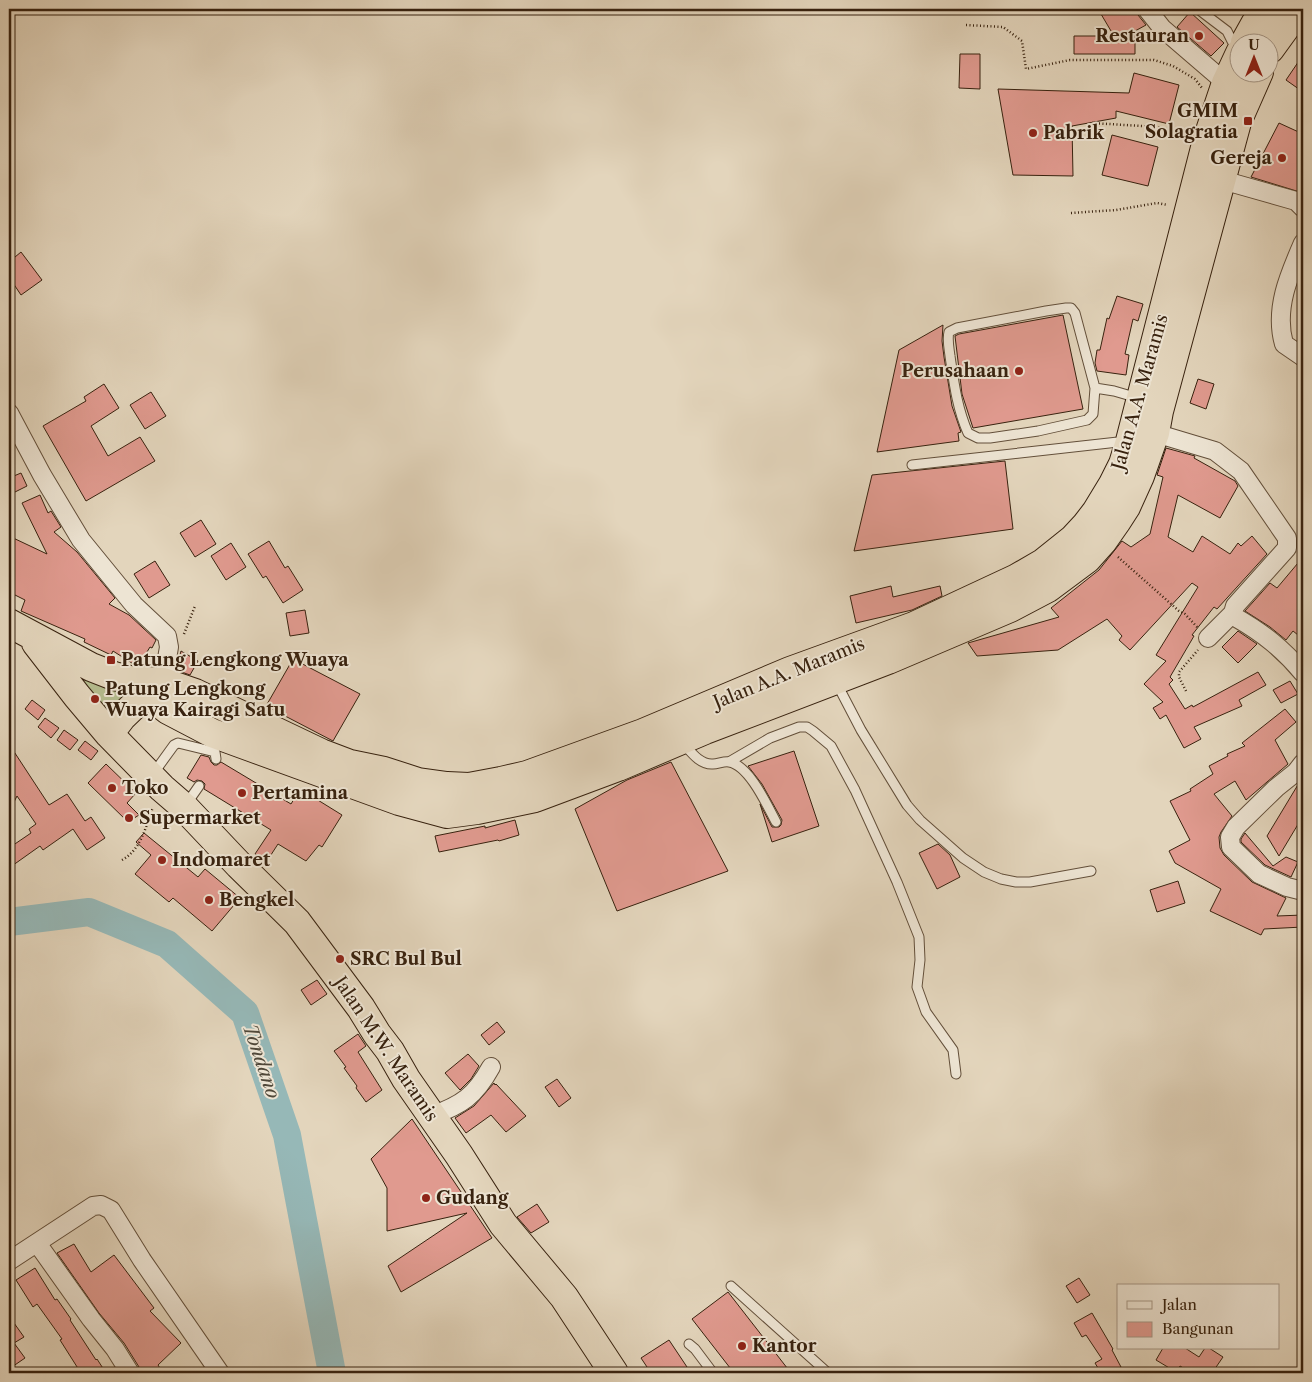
<svg xmlns="http://www.w3.org/2000/svg" width="1312" height="1382" viewBox="0 0 1312 1382" font-family="'Libre Caslon Text',serif">
<style>
.green{fill:#b5bd8f;stroke:#76704f}
.lines{fill:none;stroke-linecap:round;stroke-linejoin:round}
.river{stroke:#96b8b7;stroke-width:28}
.building{fill:#e09a8f;stroke:#38220f}
.service-casing{stroke:#634f3a;stroke-width:11}
.minor-casing{stroke:#634f3a;stroke-width:20}
.trunk-casing{stroke:#38220f;stroke-width:30}
.path{stroke:#38220f;stroke-width:2.5;stroke-dasharray:1 2.5;stroke-linecap:butt}
.service{stroke:#ede4d3;stroke-width:9}
.minor{stroke:#ede4d3;stroke-width:18}
.trunk{stroke:#e3d5bc;stroke-width:28}
.poi-dot{fill:#8f2418;stroke:#ede4d3;stroke-width:2}
.labels{text-anchor:middle;stroke-width:4;stroke-linejoin:round;paint-order:stroke}
.poi-label{font-size:18px;font-weight:bold;fill:#38220f;stroke:#ede4d3;text-anchor:start}
.street-label{font-size:18px;fill:#38220f;stroke:#ede4d3}
.water-label{font-size:19px;font-style:italic;fill:#504839;stroke:#ede4d3}
</style>
<rect width="100%" height="100%" fill="#e3d5bc"/>
<filter id="stains"><feTurbulence type="fractalNoise" baseFrequency=".004" numOctaves="4"/><feColorMatrix values="0 0 0 0 .2 0 0 0 0 .09 0 0 0 0 .02 0 0 0 .5 -.17"/></filter>
<radialGradient id="worn" r=".72"><stop offset=".6" stop-color="#630" stop-opacity="0"/><stop offset="1" stop-color="#630" stop-opacity=".3"/></radialGradient>
<path class="green" d="M64 664 143 694 110 730Z"/>
<g class="lines">
<path class="river" d="M9 922 89 912 167 944 245 1013 287 1135 332 1373"/>
</g>
<path class="building" d="M1098 9H1137L1138 15 1146 25 1135 31V54H1074V36H1114Z
M1190 12 1224 43 1211 56 1177 27Z
M960 54H980V89L959 88Z
M1303 55V92L1286 80Z
M1134 73 1179 85 1169 124 1116 111V118L1072 126 1073 176 1013 175 998 89 1129 93Z
M1279 123 1303 134V193L1251 177Z
M1112 135 1158 147 1148 186 1102 175Z
M21 252 42 280 21 295 9 277V262Z
M1117 296 1143 304 1138 321 1133 319 1125 354 1129 355 1126 375 1097 371 1095 363 1097 350H1100L1107 318 1109 319Z
M1063 315 1083 409 973 428 962 394 955 336 959 334Z
M943 325 942 341 944 357 952 406 961 432 958 433 959 441 877 452 899 350Z
M1198 379 1214 384 1206 409 1190 403Z
M104 384 119 408 91 426 108 456 140 437 155 461 86 501 43 426 86 401 84 397Z
M151 392 166 416 145 429 130 405Z
M1166 448 1195 456 1194 458 1235 481 1238 486 1220 518 1178 495 1168 537 1193 552 1202 536 1230 554 1238 543 1241 546 1252 536 1267 554 1217 609 1214 607 1192 635 1194 636 1170 677 1173 680 1169 684 1185 709 1192 705 1193 707 1258 672 1266 685 1239 700 1242 706 1194 727 1201 739 1184 748 1166 715 1160 719 1153 708 1163 702 1144 684 1166 661 1156 655 1198 587 1192 583 1130 650 1119 640 1122 636 1107 619 1058 650 977 656 968 643 1059 617 1051 608 1099 570 1122 541 1131 547 1150 534 1163 477 1157 475Z
M1005 461 1013 529 854 551 872 475Z
M21 473 27 486 9 495V478Z
M40 495 48 513 51 511 61 527 54 532 77 552 115 598 109 604 129 615 156 640 152 648 150 647 139 665H135L113 651 111 655 84 642 85 639 21 611 25 600 9 592V536L47 554 22 503Z
M201 520 216 544 195 557 180 533Z
M269 541 285 568 288 566 303 590 283 603 266 576 263 578 248 554Z
M231 543 246 567 226 580 211 556Z
M1303 557V639L1293 631 1286 640 1270 627 1245 611 1270 583 1277 588Z
M155 561 170 585 149 598 134 574Z
M891 586 893 597 940 586 942 596 912 610 856 623 850 596Z
M305 610 309 633 290 636 286 613Z
M1238 631 1257 644 1238 663 1222 647Z
M181 651 198 661 190 675 176 670Z
M293 659 360 694 333 741 266 706Z
M1290 681 1298 694 1281 703 1273 690Z
M32 700 45 710 38 720 25 709Z
M1285 709 1296 722 1275 740 1288 764 1246 800 1235 781 1214 794 1232 816 1221 832 1219 837 1220 848 1224 855 1252 882 1286 898 1277 916 1303 915V927L1264 929 1261 935 1210 911 1221 889 1175 863 1169 851 1190 840 1170 801 1191 791 1190 789 1213 774 1209 766 1228 756 1227 754 1245 746 1242 743Z
M45 718 59 728 51 738 38 727Z
M64 730 78 740 70 750 57 740Z
M85 741 98 751 91 760 78 750Z
M9 744 49 805 67 794 85 821 91 817 105 838 87 850 73 829 43 850 40 846 9 868V848L31 833 29 829 36 824 17 796 9 812Z
M794 751 819 826 772 842 760 804 772 827H779L781 825 782 820 762 784 748 766Z
M201 755 209 757 211 762 214 765H217L221 762 291 804 300 789 342 815 322 847 319 845 306 861 278 844 267 861 255 854 271 830 204 789 205 784 202 781 197 780 194 782 187 778Z
M671 762 728 871 617 911 575 809 627 780Z
M106 764 136 793 127 803 139 815 128 822 88 783Z
M1303 780V816L1279 856 1267 836 1299 783Z
M515 820 519 835 499 841 498 840 439 852 435 836 485 826V828Z
M144 833 198 877 205 869 240 898 212 931 173 898 169 902 135 874 151 855 136 842Z
M1245 833 1273 866 1286 857 1298 862 1291 877 1265 865 1241 842V839Z
M938 844 950 855 960 877 937 889 919 853Z
M1178 881 1185 903 1157 912 1150 890Z
M317 980 327 994 311 1005 301 990Z
M497 1022 505 1032 489 1045 481 1035Z
M358 1034 366 1046 358 1052 382 1090 366 1102 356 1088 357 1086 344 1068 346 1067 334 1051Z
M468 1054 479 1066 471 1079 460 1090 445 1073Z
M557 1079 571 1098 559 1107 545 1087Z
M494 1083 495 1085 496 1084 526 1116 506 1132 491 1115 466 1133 455 1118 474 1106Z
M412 1119 492 1238 401 1292 388 1266 467 1213 387 1231V1188L371 1159Z
M537 1204 549 1222 531 1233 517 1217Z
M74 1244 91 1272 114 1255 154 1308 150 1311 181 1343 158 1365 163 1373H141L139 1367 124 1343 99 1313 57 1253Z
M35 1268 55 1300 57 1299 71 1319 70 1320 96 1360 97 1359 106 1373H75L79 1370 60 1340 62 1339 37 1304 33 1307 16 1280Z
M1079 1278 1090 1295 1077 1303 1066 1286Z
M728 1292 791 1373H734L692 1319Z
M1092 1313 1113 1349 1112 1350 1121 1367 1110 1373H1101L1095 1363 1102 1359 1086 1335 1082 1337 1074 1323Z
M9 1316 24 1337 14 1343 25 1358 9 1369Z
M669 1340 691 1373H651L641 1358Z
M1163 1348H1185L1199 1357 1205 1348H1209L1223 1357 1212 1373H1192L1180 1366 1176 1372 1156 1360Z"/>
<g class="lines">
<g class="service-casing">
<path id="service" d="M1198 9 1227 31 1236 49
M1095 388 1075 313 1071 308H1066L1046 311 957 328 949 332C947 339 949 348 950 356 954 383 957 408 968 433L978 438H990L1038 431 1087 420 1093 414 1095 388 1114 391 1138 398
M912 465 1127 441
M837 684 861 730 907 805 920 820 963 858 984 872 1001 879 1016 882H1030L1091 871
M683 743C691 752 700 765 713 764 718 764 724 761 729 762 749 765 767 805 776 822
M729 762 770 738 799 727H807L813 731 831 746 855 790 897 882 919 937 920 960 917 987 926 1012 953 1050 956 1074
M153 774 174 745 178 743 215 752 216 759
M185 806 199 786
M731 1286 828 1373
M689 1344 695 1349 713 1373"/>
</g>
<g class="minor-casing">
<path id="minor" d="M1147 9 1162 28 1226 83
M1222 180 1296 201 1303 208
M1303 243C1289 275 1274 309 1284 344L1303 357
M9 413 42 475 81 540 134 605 167 636 169 647 163 682 165 691
M1155 433 1215 451 1241 471 1287 538V548L1235 606 1233 613 1235 617C1263 633 1283 649 1303 673
M1208 638 1233 613
M1303 763 1296 772 1276 788 1236 827 1230 837 1231 847 1259 874 1287 887 1303 891
M431 1116C462 1105 475 1096 491 1067
M37 1243 91 1319 115 1349 130 1373
M9 1261 93 1206 101 1205 111 1210 142 1260 220 1373"/>
</g>
<g class="trunk-casing">
<path id="trunk" d="M1245 42 1255 24 1266 9
M1270 49 1299 9
M9 623 91 667 114 676 130 680 163 682 195 693 321 753 350 764 384 771 418 782 447 786 469 787 501 781 527 775 643 733 790 671 914 626 1017 578 1043 563 1073 539 1086 525 1096 512 1113 484 1123 464 1130 441 1207 140 1226 83 1240 53
M36 643 77 696 109 734 162 788 184 807 239 865 297 922 361 1008 377 1034 390 1051 406 1079 459 1155 503 1224 564 1297 614 1373
M130 680 168 710 212 733 399 801 447 814 477 810 535 798 618 767 705 730 888 660 1010 608 1048 588 1087 559 1103 541 1117 521 1126 507 1140 476 1155 433 1159 411 1237 122 1259 72
M109 734 122 717 147 693"/>
</g>
<path class="path" d="M966 25 1003 27 1022 41 1026 69 1070 60H1154L1173 66 1195 79 1202 88
M1092 123 1158 127 1186 134
M1071 213 1116 210 1157 203 1168 205
M1118 557 1179 611 1185 614 1198 628
M184 634 195 606
M1186 691 1179 677V672L1198 650
M122 860C141 850 146 826 153 807"/>
<use href="#service" class="service"/>
<use href="#minor" class="minor"/>
<use href="#trunk" class="trunk"/>
</g>
<g class="poi-dot">
<circle cx="1199" cy="36" r="5"/>
<rect x="1243" y="116" width="10" height="10" rx="2.5"/>
<circle cx="1033" cy="133" r="5"/>
<circle cx="1282" cy="158" r="5"/>
<circle cx="1019" cy="371" r="5"/>
<rect x="106" y="655" width="10" height="10" rx="2.5"/>
<circle cx="95" cy="699" r="5"/>
<circle cx="112" cy="788" r="5"/>
<circle cx="242" cy="793" r="5"/>
<circle cx="129" cy="818" r="5"/>
<circle cx="162" cy="860" r="5"/>
<circle cx="209" cy="900" r="5"/>
<circle cx="340" cy="959" r="5"/>
<circle cx="426" cy="1198" r="5"/>
<circle cx="742" cy="1346" r="5"/>
</g>
<g class="labels">
<g class="poi-label">
<text x="1189" y="42" text-anchor="end">Restauran</text>
<text x="1238" y="117" text-anchor="end">GMIM<tspan x="1238" dy="21">Solagratia</tspan></text>
<text x="1043" y="139">Pabrik</text>
<text x="1272" y="164" text-anchor="end">Gereja</text>
<text x="1009" y="377" text-anchor="end">Perusahaan</text>
<text x="121" y="666">Patung Lengkong Wuaya</text>
<text x="105" y="695">Patung Lengkong<tspan x="105" dy="21">Wuaya Kairagi Satu</tspan></text>
<text x="122" y="794">Toko</text>
<text x="252" y="799">Pertamina</text>
<text x="139" y="824">Supermarket</text>
<text x="172" y="866">Indomaret</text>
<text x="219" y="906">Bengkel</text>
<text x="350" y="965">SRC Bul Bul</text>
<text x="436" y="1204">Gudang</text>
<text x="752" y="1352">Kantor</text>
</g>
<g class="street-label">
<text transform="translate(1140 392) rotate(-74)" y="6">Jalan A.A. Maramis</text>
<text transform="translate(789 673) rotate(-22)" y="6">Jalan A.A. Maramis</text>
<text transform="translate(386 1049) rotate(56)" y="6">Jalan M.W. Maramis</text>
</g>
<g class="water-label">
<text transform="translate(262 1061) rotate(71)" y="7">Tondano</text>
</g>
</g>
<rect width="1312" height="1382" fill="none" stroke="#e3d5bc" stroke-width="30"/>
<rect x="10" y="10" width="1292" height="1362" fill="none" stroke="#38220f" stroke-width="2.5"/>
<rect x="15" y="15" width="1282" height="1352" fill="none" stroke="#38220f"/>
<rect x="1117" y="1284" width="162" height="65" fill="#ede4d3" stroke="#a59685"/>
<rect x="1127" y="1301" width="25" height="8" fill="#ede4d3" stroke="#a59685"/>
<text x="1162" y="1310" font-size="15" fill="#38220f">Jalan</text>
<rect x="1127" y="1322" width="25" height="15" fill="#e09a8f" stroke="#a59685"/>
<text x="1162" y="1334" font-size="15" fill="#38220f">Bangunan</text>
<g transform="translate(1254 58)"><circle r="24" fill="#ede4d3" stroke="#a59685"/>
<path d="M0-4L9 19L0 12L-9 19Z" fill="#8f2418"/>
<text y="-8" font-size="14" font-weight="bold" text-anchor="middle" fill="#38220f">U</text>
</g>
<rect width="100%" height="100%" filter="url(#stains)"/>
<rect width="100%" height="100%" fill="url(#worn)"/>
</svg>
